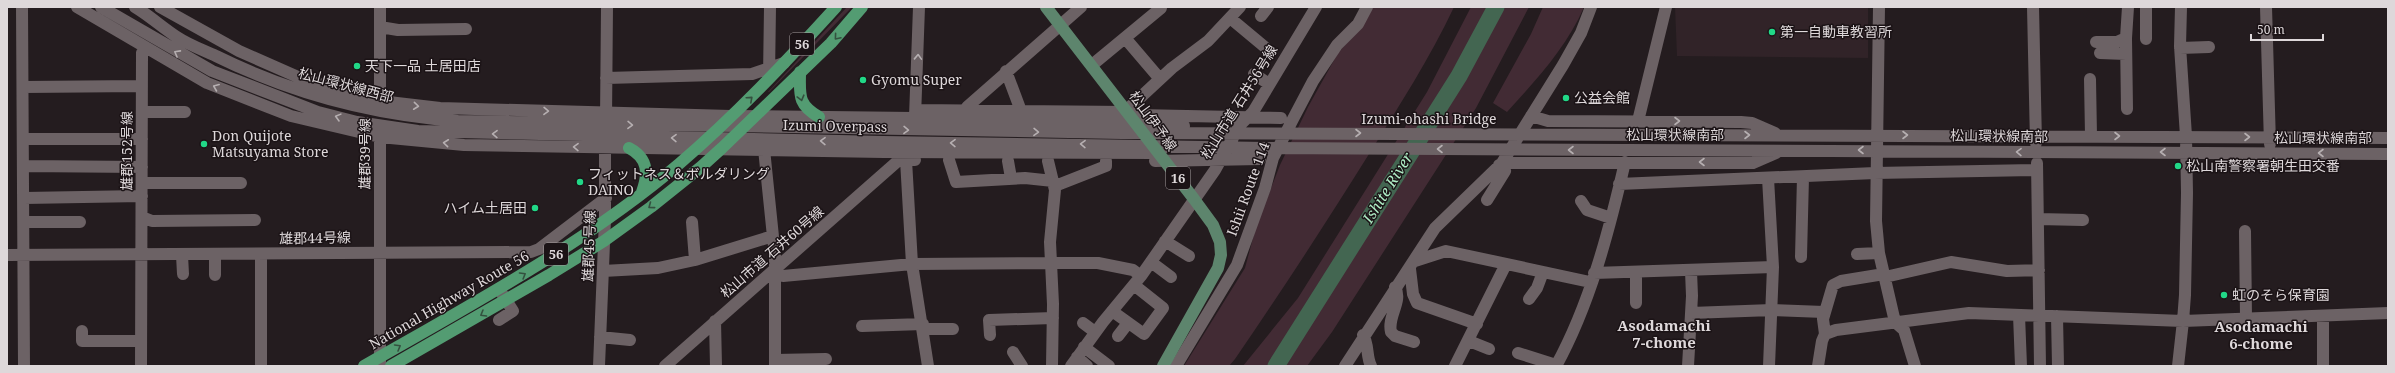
<svg xmlns="http://www.w3.org/2000/svg" width="2395" height="373" viewBox="0 0 2395 373" font-family="'Noto Serif','Noto Sans JP',serif">
<style>
.built{fill:#312328}
.green{fill:#422b34}
.lines{fill:none;stroke-linecap:round;stroke-linejoin:round}
.river{stroke:#436651;stroke-width:17}
.minor{stroke:#6c6265;stroke-width:12}
.major{stroke:#5d856d;stroke-width:12}
.highway{stroke:#539c72;stroke-width:12}
.oneway{stroke:#34513f}
.oneway2{stroke:#b6afb1}
.poi-dot{fill:#21d887;stroke:#1b1316;stroke-width:1.5}
.labels{text-anchor:middle;stroke-width:3;stroke-linejoin:round;paint-order:stroke}
.shield{fill:#1b1316;stroke:#a49d9f;stroke-width:1}
.shield-label{font-size:13px;font-weight:bold;fill:#ded8da}
.poi-label{font-size:14px;fill:#ded8da;stroke:#1b1316;text-anchor:start}
.street-label{font-size:14px;fill:#ded8da;stroke:#1b1316}
.water-label{font-size:15px;font-style:italic;fill:#afeec6;stroke:#1b1316}
.neighbourhood-label{font-size:15px;font-weight:bold;fill:#ded8da;stroke:#1b1316}
</style>
<rect width="100%" height="100%" fill="#241c1f"/>
<path class="built" d="M1675 7H1868V58L1677 56Z"/>
<path class="green" d="M847 7H852L769 92H768Z
M1373 7H1454C1430 58 1399 106 1369 154 1326 223 1281 292 1235 359L1229 366H1184L1245 268 1256 227 1280 165 1308 107 1338 53 1365 22Z
M1471 7H1529L1476 108 1332 332 1307 366H1243L1298 298 1427 92Z
M1543 7H1584C1567 47 1536 80 1507 112L1493 103 1531 34Z"/>
<g class="lines">
<path class="river" d="M1276 366 1459 76 1496 7"/>
<path class="minor" d="M22 7 24 366
M77 7 207 83 291 116 380 137 464 145 884 152 1154 153
M101 7 212 71 318 112 357 122 418 131 883 142 1266 148 2388 154
M135 7C150 16 163 28 177 37 189 45 203 50 216 56 291 93 375 115 458 121L1122 133 2388 138
M160 7 239 51 298 77 325 86
M380 7V108
M1879 7 1876 221 1879 253 1895 322 1904 330 1915 366
M2033 7 2036 143
M2146 7V39
M2266 7 2270 144
M1261 16 1268 7
M1230 18 1266 48
M380 27 398 30 466 29
M1125 38 1160 79
M2096 42H2117L2126 38
M2180 48 2209 47
M2100 53 2126 54
M1092 65 1161 8
M1006 71 1021 111
M1254 74 1269 84
M769 76 770 7
M606 78 752 74 784 63
M2090 79 2091 136
M23 87 142 86
M317 87 380 101 440 108 731 116 914 118 921 120 1122 121 1184 126
M2127 109 2126 38 2128 7
M916 110 1127 112 1138 115 1281 118
M967 111V107L1081 7
M142 112H185
M1127 112 1131 106 1172 68 1208 41 1240 7
M1531 116 1548 121 1741 122 1752 123 1775 133
M915 117 919 7
M606 119 607 7
M1638 121 1666 7
M380 130V366
M23 139H142
M764 149 775 256V366
M906 160 912 264 928 366
M949 160 956 182 1025 178 1053 181
M1008 161 1011 178
M1048 161 1055 190 1050 242 1053 304 1052 366
M1155 161 1260 159
M1502 163H1753L1776 153
M2037 163 2040 366
M23 166 142 167
M1768 178 1773 267 1769 366
M142 183H241
M1619 184 1875 173 2037 170
M1055 186 1106 166V161
M24 198 142 196
M1487 200 1505 171 1499 165
M1581 201 1587 210 1611 218
M142 217 152 221 255 220
M2038 219 2083 220
M24 222H80
M692 222 695 260
M2245 231 2246 317
M1165 241 1189 256
M215 254V275
M261 254V366
M1857 254 1879 253
M7 255 531 252 539 249 606 198
M182 255 183 274
M1801 257 1803 177
M1415 261 1446 251 1590 282
M1151 262 1171 277
M1410 269 1413 294 1417 303 1477 324
M603 271 658 268 695 260 773 236
M773 272 783 276 912 264 1050 263H1098L1133 270 1141 276
M1594 273 1773 267
M1885 277 1951 262 2007 271 2039 270
M1395 287C1403 302 1387 316 1391 332L1395 336 1414 342
M1529 299 1537 288 1543 272
M1636 303V273
M1112 311 1144 334 1163 308 1134 285
M1691 313 1772 310 1824 312
M2019 315 2021 366
M2057 316 2058 366
M2323 316V366
M499 320 513 311 499 289
M715 321 716 366
M1083 323 1095 332
M862 326 923 324
M923 329H953
M82 331V341H141
M1825 334 1823 319 1833 285 1841 281 1884 274
M990 335 989 320 1053 318
M1363 335C1369 344 1366 356 1371 366
M1118 336 1128 323
M600 337 630 340
M1469 341 1489 349
M1084 347 1109 366
M1013 352 1022 366
M1518 353 1556 365
M1077 357 1087 366
M775 360 826 359
M141 366 142 53 144 48
M599 366 605 219V139
M665 366 899 160H915
M1071 366 1103 322 1141 276 1215 170 1240 125 1253 112 1316 7
M1176 366 1237 265 1265 188 1273 158 1293 119 1313 81 1337 45 1358 24 1367 7
M1345 366 1435 228 1502 163 1563 65 1581 33 1591 7
M1455 366 1506 264
M1556 366C1590 304 1609 231 1625 162
M1688 366 1692 296 1691 271
M1818 366 1822 341 1825 334 1836 330 1969 313 2183 321 2185 295 2187 193 2186 136 2180 46 2181 7
M2178 366 2183 321 2388 313"/>
<path class="major" d="M1046 7 1194 199 1213 225 1220 242 1221 255 1218 268 1163 366"/>
<path class="highway" d="M800 72C800 95 797 104 819 117
M629 148C648 158 649 173 642 192
M364 366C472 304 583 245 679 164 735 116 786 62 836 7
M391 366 549 275 604 241 651 207 701 167 722 148 831 43 862 7"/>
</g>
<defs><path id="oneway-chevron" d="M-2-3.5L2.5 0L-2 3.5" fill="none" stroke-width="1.6" stroke-linecap="round" stroke-linejoin="round"/></defs>
<g class="oneway">
<use href="#oneway-chevron" transform="translate(837 37) rotate(130)"/>
<use href="#oneway-chevron" transform="translate(801 98) rotate(75)"/>
<use href="#oneway-chevron" transform="translate(750 99) rotate(-42)"/>
<use href="#oneway-chevron" transform="translate(651 206) rotate(143)"/>
<use href="#oneway-chevron" transform="translate(523 275) rotate(-31)"/>
<use href="#oneway-chevron" transform="translate(483 314) rotate(150)"/>
<use href="#oneway-chevron" transform="translate(398 347) rotate(-30)"/>
</g>
<g class="oneway2">
<use href="#oneway-chevron" transform="translate(177 53) rotate(-151)"/>
<use href="#oneway-chevron" transform="translate(918 57) rotate(-88)"/>
<use href="#oneway-chevron" transform="translate(216 87) rotate(-158)"/>
<use href="#oneway-chevron" transform="translate(416 106) rotate(6)"/>
<use href="#oneway-chevron" transform="translate(546 111) rotate(1)"/>
<use href="#oneway-chevron" transform="translate(338 117) rotate(-165)"/>
<use href="#oneway-chevron" transform="translate(1677 121)"/>
<use href="#oneway-chevron" transform="translate(630 125) rotate(1)"/>
<use href="#oneway-chevron" transform="translate(906 130) rotate(1)"/>
<use href="#oneway-chevron" transform="translate(1036 132) rotate(1)"/>
<use href="#oneway-chevron" transform="translate(1358 133)"/>
<use href="#oneway-chevron" transform="translate(495 134) rotate(-179)"/>
<use href="#oneway-chevron" transform="translate(1747 135)"/>
<use href="#oneway-chevron" transform="translate(1905 135)"/>
<use href="#oneway-chevron" transform="translate(2117 136)"/>
<use href="#oneway-chevron" transform="translate(2247 137)"/>
<use href="#oneway-chevron" transform="translate(674 138) rotate(-179)"/>
<use href="#oneway-chevron" transform="translate(823 141) rotate(-179)"/>
<use href="#oneway-chevron" transform="translate(446 143) rotate(-174)"/>
<use href="#oneway-chevron" transform="translate(953 143) rotate(-179)"/>
<use href="#oneway-chevron" transform="translate(1083 144) rotate(-179)"/>
<use href="#oneway-chevron" transform="translate(576 147) rotate(-179)"/>
<use href="#oneway-chevron" transform="translate(1440 149) rotate(-180)"/>
<use href="#oneway-chevron" transform="translate(1571 150) rotate(-180)"/>
<use href="#oneway-chevron" transform="translate(1861 150) rotate(180)"/>
<use href="#oneway-chevron" transform="translate(2019 152) rotate(-179)"/>
<use href="#oneway-chevron" transform="translate(2163 152) rotate(-180)"/>
<use href="#oneway-chevron" transform="translate(2321 153) rotate(-180)"/>
<use href="#oneway-chevron" transform="translate(1702 162) rotate(-180)"/>
</g>
<g class="poi-dot">
<circle cx="1772" cy="32" r="4"/>
<circle cx="357" cy="66" r="4"/>
<circle cx="863" cy="80" r="4"/>
<circle cx="1566" cy="98" r="4"/>
<circle cx="204" cy="144" r="4"/>
<circle cx="2178" cy="166" r="4"/>
<circle cx="580" cy="182" r="4"/>
<circle cx="535" cy="208" r="4"/>
<circle cx="2224" cy="295" r="4"/>
</g>
<g class="labels">
<g class="shield">
<rect x="790" y="33" width="24" height="22" rx="3"/>
<rect x="1166" y="167" width="24" height="22" rx="3"/>
<rect x="544" y="243" width="24" height="22" rx="3"/>
</g>
<g class="shield-label">
<text x="802" y="49">56</text>
<text x="1178" y="183">16</text>
<text x="556" y="259">56</text>
</g>
<g class="poi-label">
<text x="1780" y="37">第一自動車教習所</text>
<text x="365" y="71">天下一品 土居田店</text>
<text x="871" y="85">Gyomu Super</text>
<text x="1574" y="103">公益会館</text>
<text x="212" y="141">Don Quijote<tspan x="212" dy="16">Matsuyama Store</tspan></text>
<text x="2186" y="171">松山南警察署朝生田交番</text>
<text x="588" y="179">フィットネス＆ボルダリング<tspan x="588" dy="16">DAINO</tspan></text>
<text x="527" y="213" text-anchor="end">ハイム土居田</text>
<text x="2232" y="300">虹のそら保育園</text>
</g>
<g class="street-label">
<text transform="translate(346 85) rotate(15)" y="5">松山環状線西部</text>
<text transform="translate(1239 102) rotate(-58)" y="5">松山市道 石井56号線</text>
<text x="1429" y="124">Izumi-ohashi Bridge</text>
<text transform="translate(1153 121) rotate(54)" y="5">松山伊予線</text>
<text transform="translate(835 126) rotate(1)" y="5">Izumi Overpass</text>
<text x="1675" y="140">松山環状線南部</text>
<text transform="translate(1999 136) rotate(1)" y="5">松山環状線南部</text>
<text x="2323" y="143">松山環状線南部</text>
<text transform="translate(127 151) rotate(-90)" y="5">雄郡152号線</text>
<text transform="translate(365 154) rotate(-90)" y="5">雄郡39号線</text>
<text transform="translate(1248 189) rotate(-70)" y="5">Ishii Route 114</text>
<text transform="translate(315 238) rotate(-1)" y="5">雄郡44号線</text>
<text transform="translate(589 246) rotate(-88)" y="5">雄郡45号線</text>
<text transform="translate(772 252) rotate(-41)" y="5">松山市道 石井60号線</text>
<text transform="translate(449 300) rotate(-30)" y="5">National Highway Route 56</text>
</g>
<g class="water-label">
<text transform="translate(1388 188) rotate(-58)" y="5">Ishite River</text>
</g>
<g class="neighbourhood-label">
<text x="1664" y="331">Asodamachi<tspan x="1664" dy="17">7-chome</tspan></text>
<text x="2261" y="332">Asodamachi<tspan x="2261" dy="17">6-chome</tspan></text>
</g>
</g>
<rect width="2395" height="373" fill="none" stroke="#ded8da" stroke-width="16"/>
<path d="M2251 34v6h72v-6" fill="none" stroke="#ded8da" stroke-width="2"/>
<text x="2257" y="34" font-size="12" fill="#ded8da" stroke="#1b1316" stroke-width="3" paint-order="stroke">50 m</text>
</svg>
